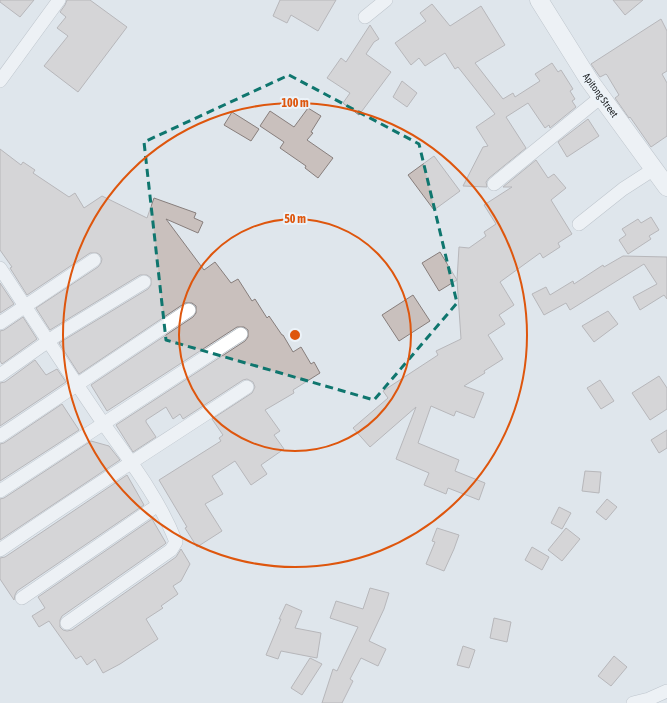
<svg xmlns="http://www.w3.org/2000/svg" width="667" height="703" viewBox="0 0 667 703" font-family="'Asap Condensed',sans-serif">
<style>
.building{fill:#c9c0bd;stroke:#877e7c}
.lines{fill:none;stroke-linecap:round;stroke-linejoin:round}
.street-casing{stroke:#9aa1a7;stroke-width:14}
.secondary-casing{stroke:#9aa1a7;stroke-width:19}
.street{stroke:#fff;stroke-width:13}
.secondary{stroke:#fff;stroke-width:18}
.marked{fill:none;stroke:#0f766e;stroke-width:3;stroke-dasharray:8 5;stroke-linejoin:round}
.ring{fill:none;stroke:#de560d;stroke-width:2}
.labels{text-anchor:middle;stroke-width:4;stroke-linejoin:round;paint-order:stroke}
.street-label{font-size:10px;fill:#1a1d1f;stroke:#ecf3f9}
.centre{fill:#de560d;stroke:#ecf3f9;stroke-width:2}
.ring-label{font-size:12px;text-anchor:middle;font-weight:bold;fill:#de560d;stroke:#ecf3f9;stroke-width:4;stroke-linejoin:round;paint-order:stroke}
</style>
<rect width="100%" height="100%" fill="#dfe6ec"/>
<path class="building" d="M0 0H34L20 17 0 2Z
M67 0H90L127 27 78 92 44 66 68 36 57 28 66 17 60 12 65 5Z
M280 0H336L318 31 291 15 287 23 273 16Z
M613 0H643L625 15Z
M432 4 450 26 481 6 505 45 475 63 503 99 513 93 515 97 540 81 535 74 552 63 558 72 561 70 573 89 570 91 575 99 572 101 576 107 550 128 549 125 545 128 528 103 506 117 526 148 489 178 486 182 487 187 463 186 483 147 488 146 476 127 495 114 458 67 455 69 445 53 425 66 419 58 411 65 395 43 426 21 420 13Z
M661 19 667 31V71L662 74 667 83V136L651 147 630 117 629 118 615 98 619 95 607 75 606 74 600 77 591 64Z
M370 25 379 39 374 42 366 54 391 72 359 115 343 103 350 93 327 78 341 58 346 62Z
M402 81 417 93 407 107 393 97Z
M308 108 321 116 311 132 313 133 307 140 333 158 318 178 305 168 306 166 280 148 284 142 260 126 270 111 294 127Z
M232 112 259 129 251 141 224 125Z
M588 119 599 136 567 157 558 142Z
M0 149 21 165 23 162 35 170 33 173 69 197 75 193 84 208 102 196 147 218 154 198 196 213 194 218 203 222 198 233 166 219 204 270 215 262 231 283 238 279 252 301 255 299 267 318 269 316 282 335H283L293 352 301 347 311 364 314 362 320 373 293 390 294 393 265 410 280 431 274 435 284 449 261 465 267 474 251 485 235 461 212 476 223 494 205 504 222 531 197 547 185 528 187 527 159 480 221 441 219 438 223 435 212 419 252 393 255 387 253 382 247 379 243 380 183 419 180 414 173 419 166 407 146 420V422L156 437 133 452 116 425 245 341 248 337V330L244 327H237L107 411 91 385 193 317 196 313V306L192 303H185L79 374 59 343 148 289 151 285V278L147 275H140L50 330 36 308 98 267 101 263 102 259 100 255 97 253H90L27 295 10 268 12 267 0 250Z
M434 156 460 191 434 210 408 175Z
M536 160 548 178 554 174 566 188 551 200 572 234 558 243 560 247 543 258 540 253 500 282 514 305 499 315 505 324 488 335 503 359 484 371 485 373 464 386 484 393 474 418 456 411 454 416 431 406 418 443 459 460 455 471 485 483 479 500 448 488 446 494 424 485 429 473 396 459 416 407 370 447 353 428 388 398 383 391 438 355 436 351 461 339 457 280 439 291 422 263 440 252 457 280 459 247 469 248 486 236 484 232 496 224 484 205 512 187H503Z
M651 217 659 230 649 236 651 239 628 254 619 240 626 235 622 229 638 219 641 223Z
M623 256 667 257V299L664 295 640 310 633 297 657 284 644 264 570 310 566 303 544 315 532 294 546 287 550 295 573 281 574 284 603 265 604 267Z
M0 283 14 304 0 313Z
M413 295 430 321 399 341 382 315Z
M608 311 618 324 594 342 582 326Z
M23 317 37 339 2 364 0 361V331L4 330Z
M35 360 46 375 57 369 66 382 0 426V383L5 382Z
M659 376 667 388V409L650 420 632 393Z
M600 380 614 401 601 409 587 388Z
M62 404 79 430 0 481V444L4 443Z
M667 430V448L659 453 651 440Z
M91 441 109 446 120 460 0 540V499L4 498Z
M585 471 601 472 599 493 582 491Z
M127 475 144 505 17 591 15 595 14 600 0 579V558L5 557Z
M607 499 617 507 606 520 596 512Z
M559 507 571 513 562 529 551 523Z
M152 519 166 543 165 544 62 616 60 620V627L63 630 67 631 72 630 176 557 181 549 190 564 181 581 173 586 178 594 161 606 163 608 146 619 158 639 120 664 103 673 95 659 87 665 81 656 76 659 49 621 39 627 32 616 45 608 38 597Z
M437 528 459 535 454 549 444 571 426 564 435 542 432 541Z
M566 528 580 539 562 561 548 550Z
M532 547 549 557 542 570 525 560Z
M370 588 389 593 384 609 369 641 386 649 378 666 361 658 350 679 353 681 342 703H322L333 669 337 671 358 627 330 618 336 601 363 609Z
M286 604 302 611 295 628 321 633 317 658 281 651 278 659 266 655 281 619H279Z
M494 618 511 622 507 642 490 638Z
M463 646 475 650 469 668 457 665Z
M614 656 627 667 611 686 598 676Z
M310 658 322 664 302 695 291 688Z"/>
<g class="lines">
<g class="street-casing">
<path id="street" d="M365 17 386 0
M0 81 59 0
M494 184 601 97
M579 224 623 189 654 169
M0 268C34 320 68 372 103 423 130 461 159 498 176 542L171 550 67 623
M0 323 94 260
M0 375 57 335 144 282
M0 436 189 310
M0 491 241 334
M0 550C81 494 165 441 247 387
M22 598 158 505
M633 703 649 699 667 691"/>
</g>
<g class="secondary-casing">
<path id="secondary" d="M539 0 589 80 667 187"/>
</g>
<use href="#street" class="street"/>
<use href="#secondary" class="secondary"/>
</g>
<path d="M0 0H667V703H0ZM289 75 419 144 457 303 374 400 166 340 144 142Z" fill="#dfe6ec" fill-opacity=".55" fill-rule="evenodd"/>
<path class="marked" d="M289 75 419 144 457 303 374 400 166 340 144 142Z"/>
<g class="ring">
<circle cx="295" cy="335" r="116"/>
<circle cx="295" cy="335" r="232"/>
</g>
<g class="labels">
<g class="street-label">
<text transform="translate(601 95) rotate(54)" y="4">Apitong Street</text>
</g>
</g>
<circle cx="295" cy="335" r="6" class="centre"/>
<g class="ring-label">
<text x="295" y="107">100 m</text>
<text x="295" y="223">50 m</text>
</g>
</svg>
